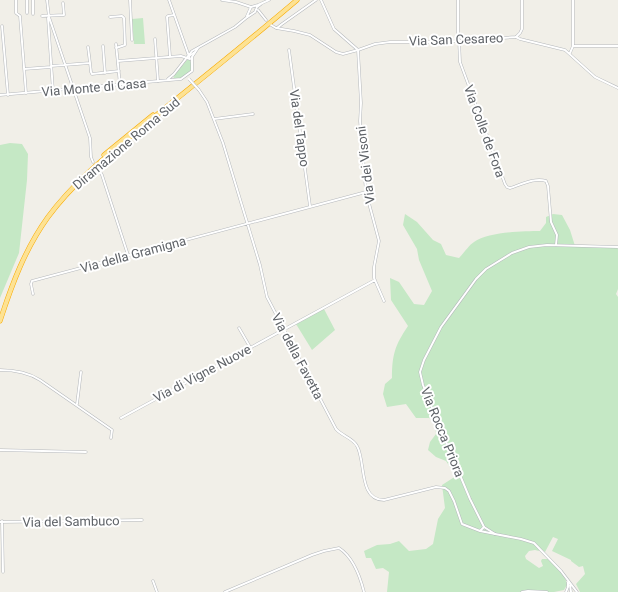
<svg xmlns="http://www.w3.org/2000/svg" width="618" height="592" viewBox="0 0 618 592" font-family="Roboto,sans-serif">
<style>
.green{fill:#c5e8c5}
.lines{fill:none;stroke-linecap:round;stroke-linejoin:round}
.minor-casing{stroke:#b5b8bc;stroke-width:3}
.tertiary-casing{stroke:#b5b8bc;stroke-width:3}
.motorway-casing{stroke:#f9ab00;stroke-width:5}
.minor{stroke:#fff;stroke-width:2}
.tertiary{stroke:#fff;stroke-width:2}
.motorway{stroke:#fde293;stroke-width:4}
.minor-bridge-casing{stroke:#b5b8bc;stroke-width:3;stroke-linecap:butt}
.minor-bridge{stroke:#fff;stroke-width:2}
.labels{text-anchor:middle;stroke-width:4;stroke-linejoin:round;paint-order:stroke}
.street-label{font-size:13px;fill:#5f6368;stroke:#fff}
</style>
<rect width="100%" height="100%" fill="#f1efe8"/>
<path class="green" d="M143 18 145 44H134L132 19Z
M188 59 190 60C195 74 185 78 173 79L175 74Z
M10 143 22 144 28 154 27 180 19 253 0 298V145Z
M405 214 417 222 433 240 441 244 446 255 459 258C464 253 469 245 474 242 488 232 523 231 540 231L546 223V217L553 214 562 215 570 230 575 246 616 247 618 249V289L616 294 618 297V592H580L576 584 585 574 583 566 579 567 571 561V560L552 551 558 539 553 537 545 552 538 547 539 551 535 550 529 551 525 556 526 559 539 568 543 566 541 561 542 559H549C556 567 566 574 567 585L564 590 554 592H387L389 572 383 568 376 569 371 558H366L364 551 377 545 390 544 399 541 409 551 426 549 433 544 438 519 445 508 442 485 456 476 446 461 436 457 428 450 430 442 436 434 435 421 429 418H416L406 404 387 407 383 394 385 384 392 378C392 355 395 345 408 326L391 300 390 278 399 282 414 304 424 305 432 291 419 260 417 249 403 225Z
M324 309 335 330 312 350 296 324Z"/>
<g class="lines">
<g class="minor-casing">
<path id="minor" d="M16 0V13L20 16 26 93
M33 0V14
M47 0 49 17 90 138 91 157 93 162
M130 0 132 40
M169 0 190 59
M222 0 236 2 251 7
M321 0 334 29 358 50 361 103 360 121 366 192 379 241 374 267V278L384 301
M458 0V40
M27 13V0
M42 16 64 15 63 3
M110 17 122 16 124 18 125 45 116 48
M48 18 53 91
M2 26 8 95
M277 28 282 24 316 0
M516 37 520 39 565 50 595 77 618 88
M155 39 158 81
M459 40 460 62 505 184 507 187 510 188C520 185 535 177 546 181L548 186 551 222 557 235 556 245
M116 44 120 85
M103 46 105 73
M573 46H618
M88 47 90 63
M289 50 310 206
M570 53 573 46V0
M170 56 167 17 168 16 174 15
M189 56 195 52
M118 61 181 56 190 59
M51 66 90 63 91 72 92 74 119 71
M24 69 51 67
M199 90 207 102 223 143 260 265 267 297 336 429C342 436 353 438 357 446 366 461 358 500 384 500L436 487 445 488 449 491 454 501 462 524 480 531 484 527
M214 119 253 114
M98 168 102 175 128 255
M33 294 31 284 32 281 366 192
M239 328 250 347
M0 370C13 370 29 373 40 380L112 430 111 438
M77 404 81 372
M121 418 375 280
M0 450 86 452
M2 521 3 572
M0 522 142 520
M480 531 495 534
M153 581 157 592
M225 592 312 555 324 551 339 548C353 557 360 576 364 592"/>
</g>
<g class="tertiary-casing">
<path id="tertiary" d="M258 10 266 20
M247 16 251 7 258 5 269 0
M271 25 276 28 294 31 310 35 336 52 343 54 358 50 375 44 390 42H444L516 37 520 33 522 29V0
M168 79 174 74 192 51 235 27 246 18 255 12 257 7 261 4
M0 95 181 79 192 71V57L198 48
M570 585 571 592
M522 592 528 591 547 592
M566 592 568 587V582
M577 592 561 571 534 543 521 539 495 534 484 527 470 499 436 418 423 385 420 372 424 360 441 327 476 279 486 269 512 253 529 247 547 245 618 247"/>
</g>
<g class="motorway-casing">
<path id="motorway" d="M104 155 153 115
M0 321C12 284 25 249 48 217 76 179 113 151 149 121 199 81 249 41 297 0"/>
</g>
<use href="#minor" class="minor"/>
<use href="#tertiary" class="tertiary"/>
<use href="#motorway" class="motorway"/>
<g class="minor-bridge-casing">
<path id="minor-bridge" d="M189 79 199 90"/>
</g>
<use href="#minor-bridge" class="minor-bridge"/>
</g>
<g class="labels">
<g class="street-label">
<text transform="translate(456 39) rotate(-2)" y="5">Via San Cesareo</text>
<text transform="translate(94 87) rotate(-5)" y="5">Via Monte di Casa</text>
<text transform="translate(300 128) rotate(82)" y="5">Via del Tappo</text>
<text transform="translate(485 131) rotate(70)" y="5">Via Colle de Fora</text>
<text transform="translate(126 143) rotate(-40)" y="5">Diramazione Roma Sud</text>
<text transform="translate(365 165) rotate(-97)" y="5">Via dei Visoni</text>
<text transform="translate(133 254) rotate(-15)" y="5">Via della Gramigna</text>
<text transform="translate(298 356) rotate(62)" y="5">Via della Favetta</text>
<text transform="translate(202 373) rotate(-28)" y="5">Via di Vigne Nuove</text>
<text transform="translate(443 432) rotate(68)" y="5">Via Rocca Priora</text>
<text transform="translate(71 521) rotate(-1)" y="5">Via del Sambuco</text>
</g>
</g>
</svg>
